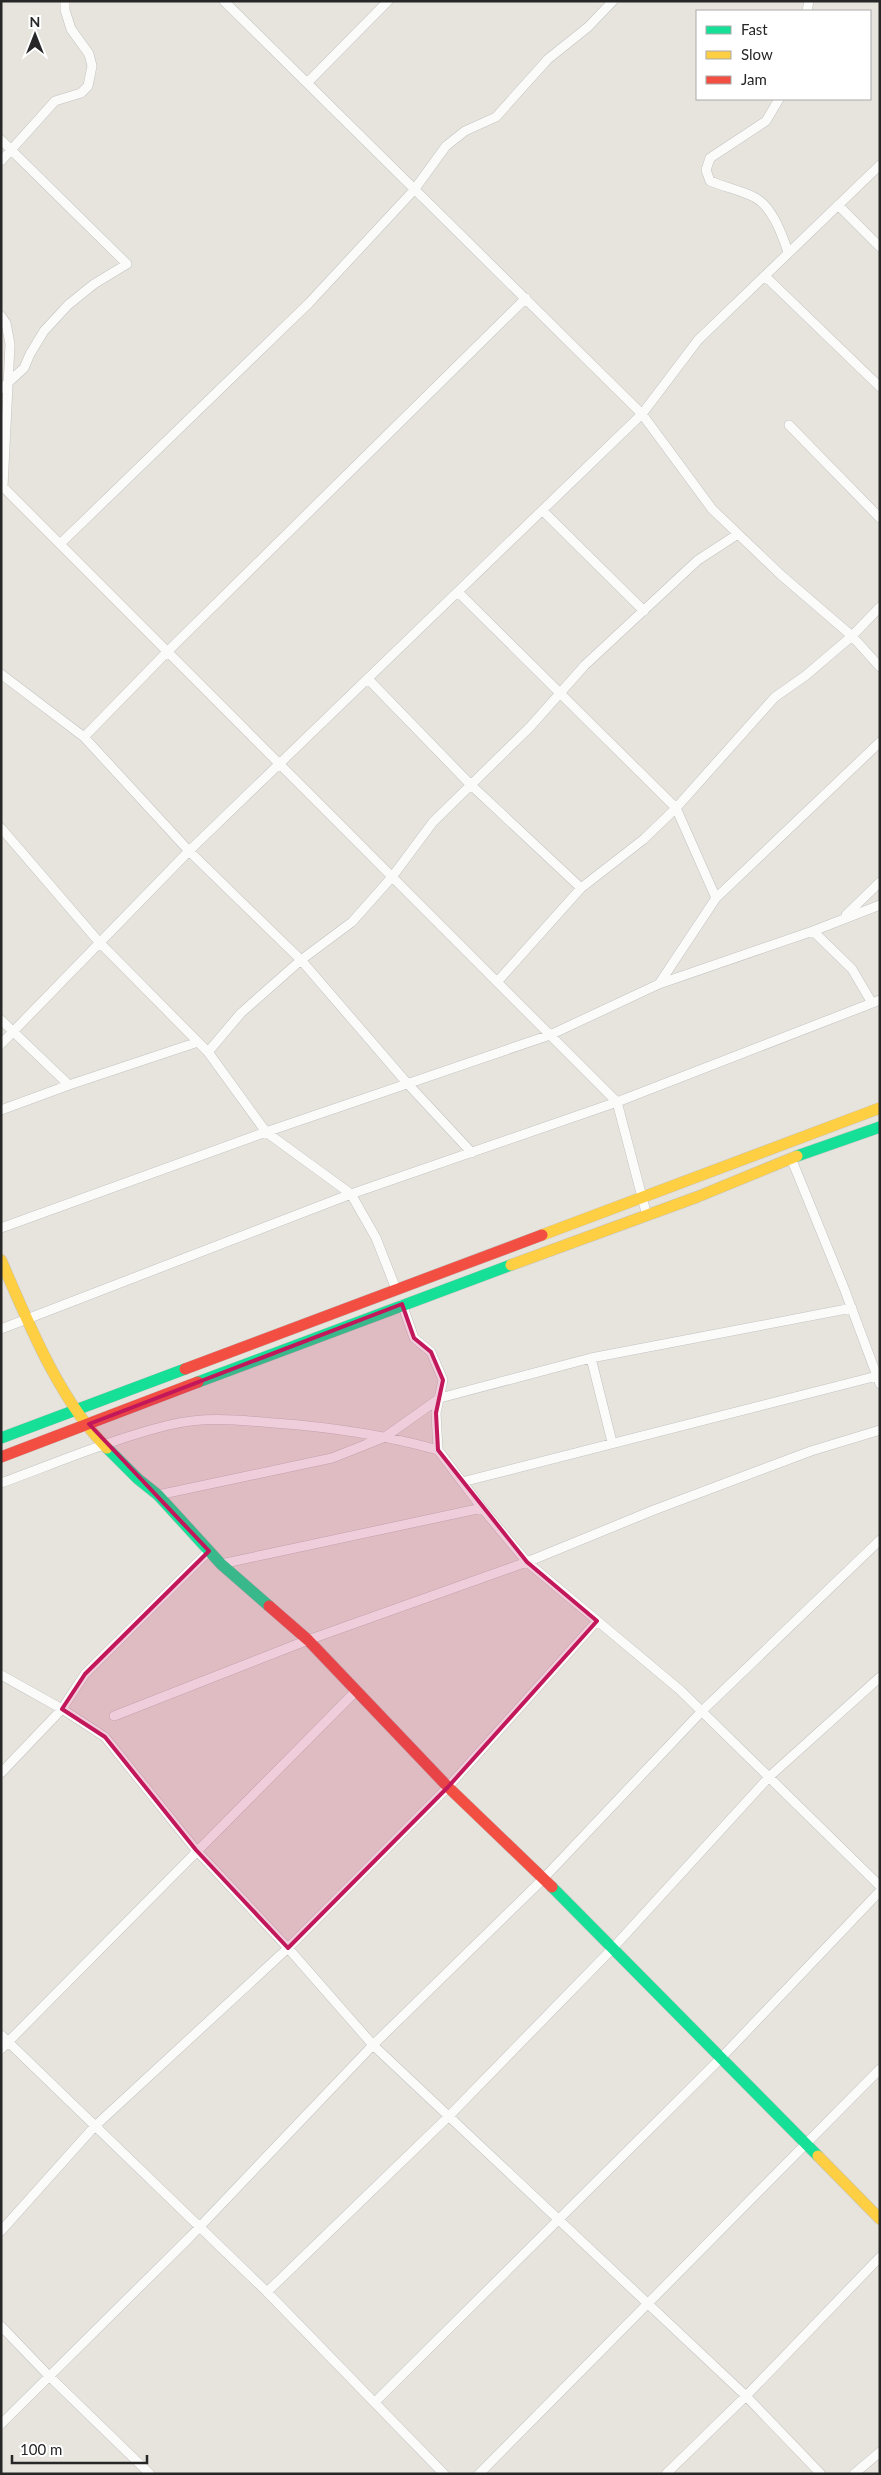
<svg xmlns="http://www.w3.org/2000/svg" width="881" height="2475" viewBox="0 0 881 2475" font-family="Lato,sans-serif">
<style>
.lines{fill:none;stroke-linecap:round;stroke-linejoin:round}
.street-casing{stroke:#c3c2c2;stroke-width:10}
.fast-casing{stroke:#c3c2c2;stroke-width:12}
.slow-casing{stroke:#c3c2c2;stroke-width:12}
.jam-casing{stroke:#c3c2c2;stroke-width:12}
.street{stroke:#fbfbfa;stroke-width:9}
.fast{stroke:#16e098;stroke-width:11}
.slow{stroke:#ffcf43;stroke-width:11}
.jam{stroke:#f24e42;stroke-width:11}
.marked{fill:#c2185b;fill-opacity:0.2;stroke:#c2185b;stroke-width:4;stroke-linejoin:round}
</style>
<rect width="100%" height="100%" fill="#e6e4dc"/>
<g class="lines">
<g class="street-casing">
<path id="street" d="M224 1 642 414 712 509 781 575 852 636 880 667
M807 11 809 1
M307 83 388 1
M779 99 766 121 710 158 706 170 710 181C724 187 740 190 754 197 772 206 782 234 788 252
M1 140 127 264 94 284 68 305 44 331 30 354 24 368 1 389
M1 161 55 101 81 93 88 86 92 66 89 54 71 29 65 10V1
M838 205 880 247
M766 277 880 387
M1 316 6 323 10 344 3 487
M789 425 880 518
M1 485 617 1102 647 1216
M543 511 644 611
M61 543 309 303 414 190 446 146 465 131 496 117 548 59 588 27 613 1
M459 593 676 808 716 898
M1 674 84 737 189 851 301 960 407 1083 472 1153
M368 679 471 785 581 888
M84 737 168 651 526 298
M1 828 99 942 208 1052 266 1132 351 1194 376 1238 396 1289
M846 915 880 882
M813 931 852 969 872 1003
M497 982 581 888 644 839 676 808 775 697 805 676 852 636 880 607
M659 984 716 898 880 742
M1 1020 69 1085
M1 1044 189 851 642 414 698 340 880 165
M208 1052 241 1013 301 960 352 922 392 877 433 822 530 727 585 665 698 560 738 534
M1 1110 69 1085 198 1042
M791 1158 844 1288 880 1384
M1 1228 266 1132 550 1035 659 984 813 931 880 905
M402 1304 414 1338 431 1352 443 1380 436 1413 438 1450 482 1508 527 1562 680 1690 880 1886
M1 1329 351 1194 617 1102 880 1000
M591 1358 612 1442
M462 1482 877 1376
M1 1483C56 1463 112 1439 169 1425 205 1416 239 1420 274 1423 330 1427 385 1435 438 1450
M158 1495 332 1458 385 1437 440 1398 591 1358 852 1308
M221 1564 482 1508
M1 1675 62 1709 105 1737 196 1850 288 1948 373 2045 746 2396 821 2474
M114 1716 308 1640 527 1562 654 1510 811 1451 880 1430
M1 1773 62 1709 85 1674 209 1551
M1 2035 267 2292 444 2474
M1 2049 355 1692
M1 2231 94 2127 288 1948 448 1787 597 1621
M267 2292 448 2117 612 1949 770 1776 880 1677
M1 2326 49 2376 150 2474
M375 2402 721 2058 880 1891
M1 2424 190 2237 373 2045 542 1880 702 1711 880 1540
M479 2474 880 2069
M666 2474 746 2396 880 2257
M854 2474 880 2452"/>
</g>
<g class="fast-casing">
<path id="fast" d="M797 1156 880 1127
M198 1382 511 1265
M1 1438 185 1369
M107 1448 138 1479 158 1495 221 1564 269 1606
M552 1887 818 2156"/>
</g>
<g class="slow-casing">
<path id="slow" d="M542 1235 880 1108
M1 1260C28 1322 59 1400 107 1448
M511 1265 697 1197 797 1156
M818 2156 880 2219"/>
</g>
<g class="jam-casing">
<path id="jam" d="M185 1369 542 1235
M1 1457 198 1382
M269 1606 308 1640 448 1787 552 1887"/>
</g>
<use href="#street" class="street"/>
<use href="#fast" class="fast"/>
<use href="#slow" class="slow"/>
<use href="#jam" class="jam"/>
</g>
<path class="marked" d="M402 1304 414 1338 431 1352 443 1380 436 1413 438 1450 527 1562 597 1621 448 1787 288 1948 196 1850 105 1737 62 1709 85 1674 209 1551 89 1424Z"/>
<rect width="881" height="2475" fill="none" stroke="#272727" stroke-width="5"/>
<rect x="696" y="10" width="175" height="90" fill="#ffffff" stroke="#a9a9a9"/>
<rect x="706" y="26" width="25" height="8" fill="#16e098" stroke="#a9a9a9"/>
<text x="741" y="35" font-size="15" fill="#272727">Fast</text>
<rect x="706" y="51" width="25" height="8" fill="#ffcf43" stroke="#a9a9a9"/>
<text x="741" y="60" font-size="15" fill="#272727">Slow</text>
<rect x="706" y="76" width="25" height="8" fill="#f24e42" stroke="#a9a9a9"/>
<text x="741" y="85" font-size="15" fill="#272727">Jam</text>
<g transform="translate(35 35)" stroke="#ffffff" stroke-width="4" paint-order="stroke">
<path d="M0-4L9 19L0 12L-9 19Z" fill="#272727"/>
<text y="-8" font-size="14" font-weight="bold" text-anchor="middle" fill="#272727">N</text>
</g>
<path d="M12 2455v8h135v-8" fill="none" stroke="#272727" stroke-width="2.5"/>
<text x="20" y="2455" font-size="15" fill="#272727" stroke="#ffffff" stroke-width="4" paint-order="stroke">100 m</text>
</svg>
